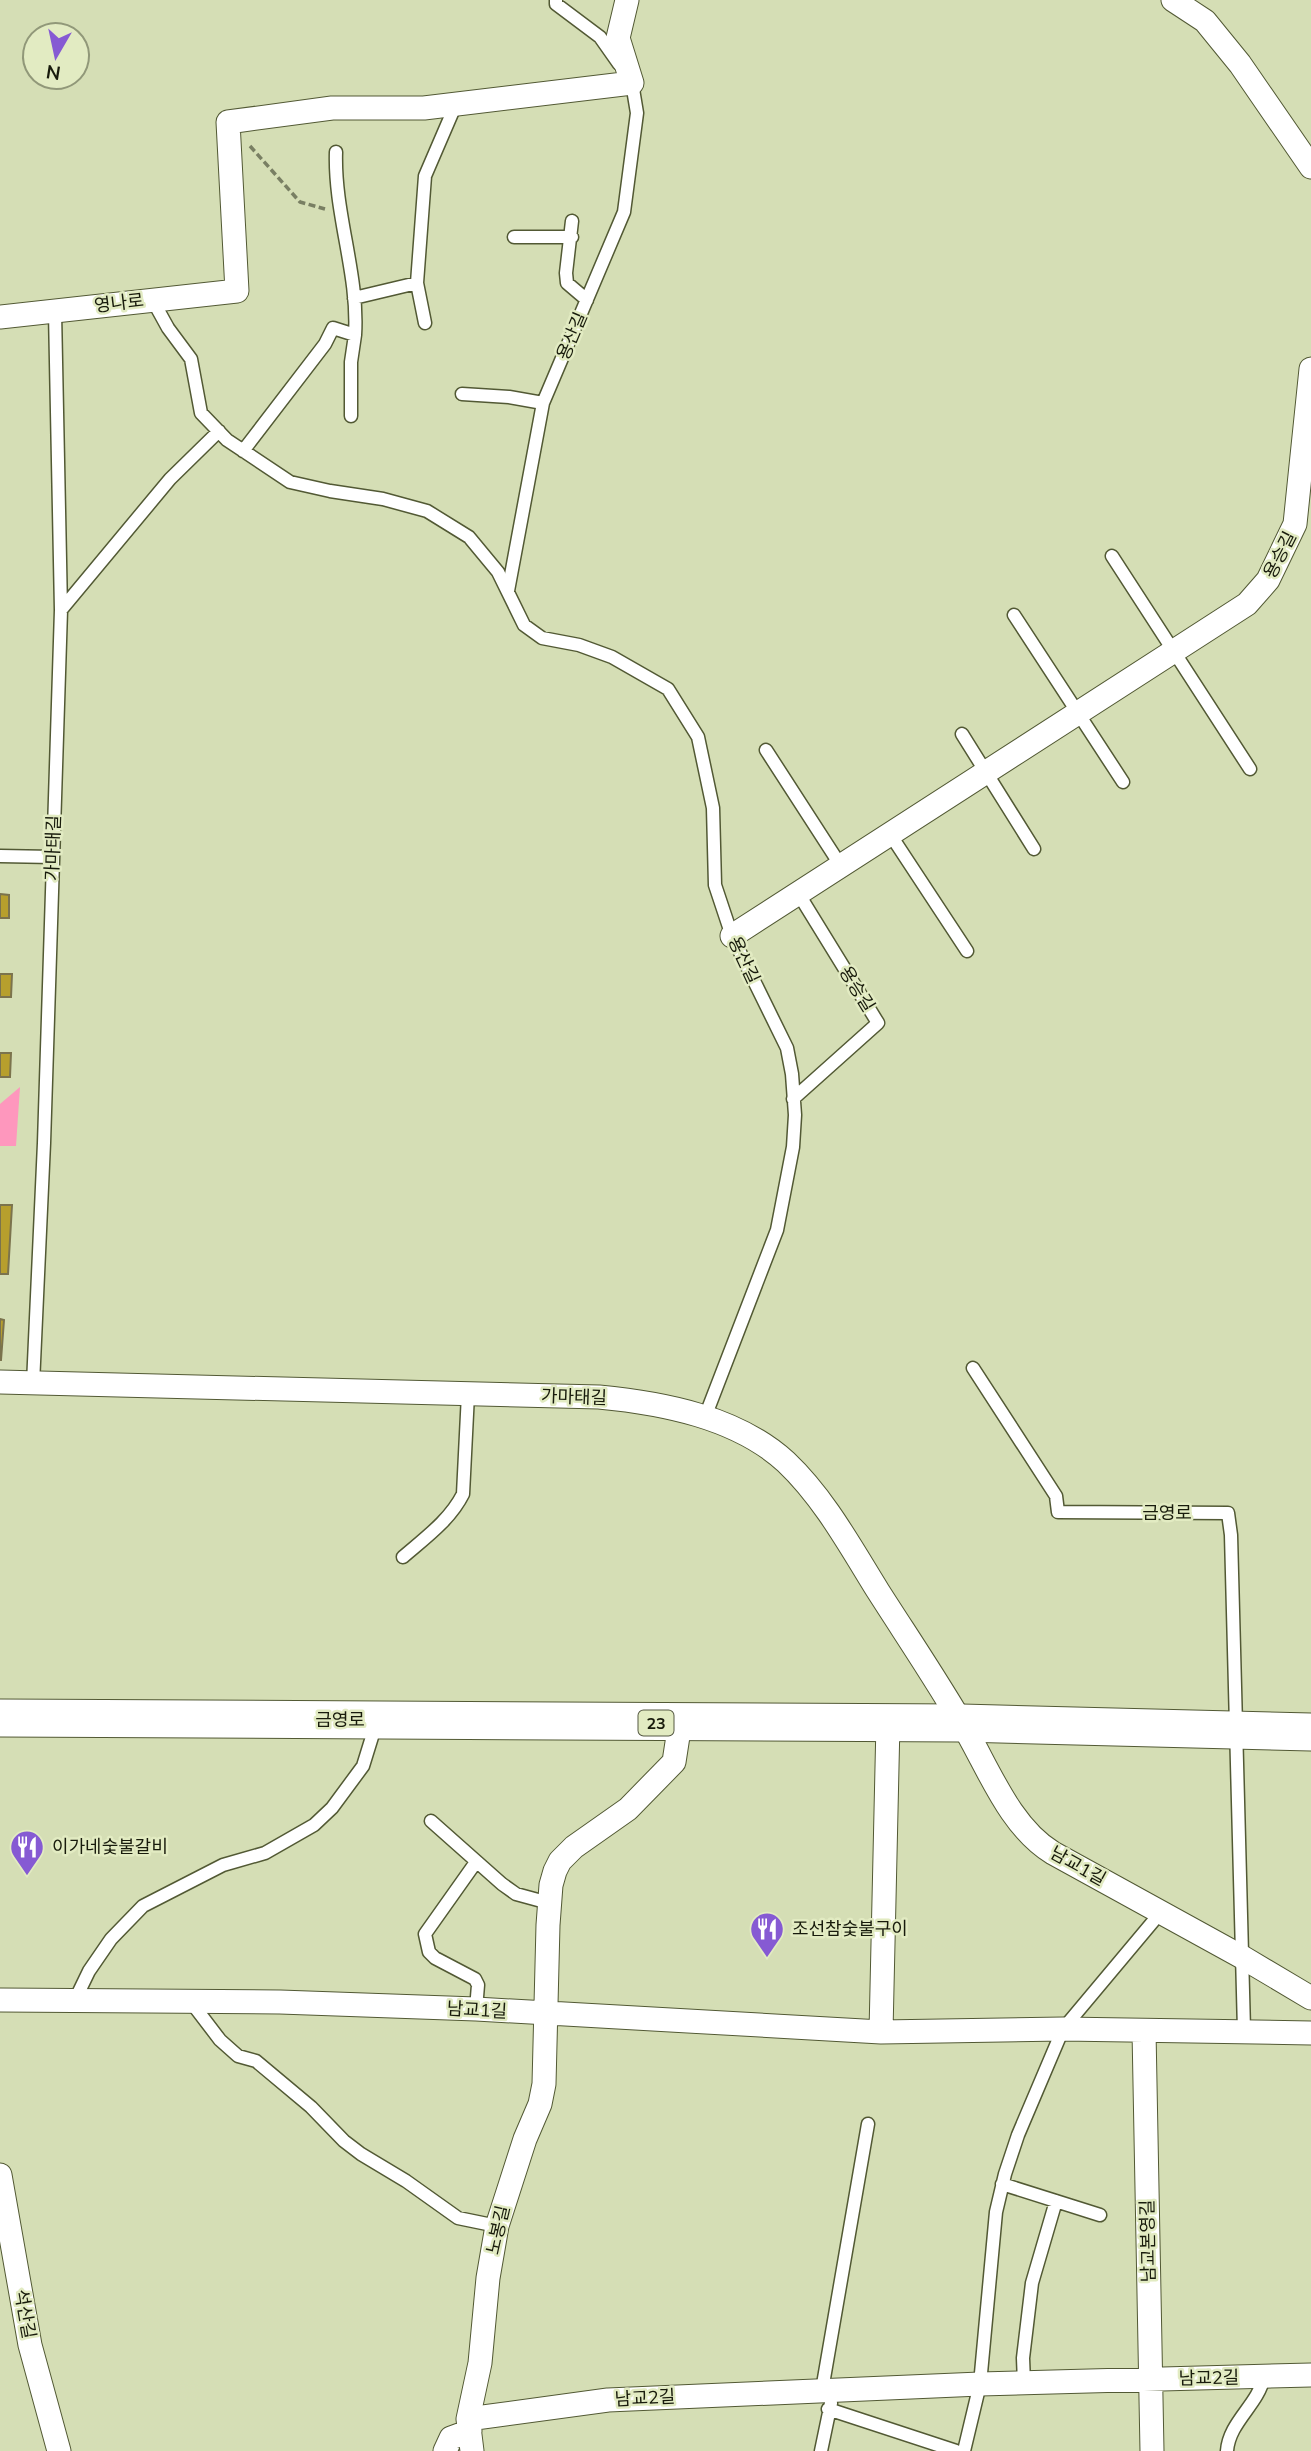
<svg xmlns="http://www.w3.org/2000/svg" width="1311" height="2451" viewBox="0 0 1311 2451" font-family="Mulish,'Noto Sans KR',sans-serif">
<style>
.green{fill:#fe97bd}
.building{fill:#b79f2d;stroke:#7b734d;stroke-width:2}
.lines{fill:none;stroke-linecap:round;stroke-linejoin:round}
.service-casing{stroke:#525934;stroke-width:15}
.minor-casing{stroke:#525934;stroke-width:25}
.primary-casing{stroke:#525934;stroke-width:39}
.path{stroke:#797f63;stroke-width:3.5;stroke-dasharray:7 3.5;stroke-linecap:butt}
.service{stroke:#fff;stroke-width:12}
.minor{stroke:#fff;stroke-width:23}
.primary{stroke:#fff;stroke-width:37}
.labels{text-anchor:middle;stroke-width:5;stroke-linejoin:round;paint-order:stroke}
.shield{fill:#e2ebc2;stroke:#555943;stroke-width:2}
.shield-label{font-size:16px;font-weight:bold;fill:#181b0c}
.street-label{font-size:18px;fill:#181b0c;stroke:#e2ebc2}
.poi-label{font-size:18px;fill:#181b0c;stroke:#e2ebc2;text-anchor:start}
</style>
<rect width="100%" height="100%" fill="#d5deb5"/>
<path class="green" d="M20 1087 16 1146H0V1104Z"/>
<path class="building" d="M0 894 9 895V918H0Z
M0 974H12L11 997H0Z
M0 1053H11L10 1077H0Z
M0 1205H12L8 1274H0Z
M0 1319 4 1320 1 1360H0Z"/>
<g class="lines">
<g class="service-casing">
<path id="service" d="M556 0V4L600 37 619 64
M572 221 566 273 567 283 587 300
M514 237H572
M354 298 417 283
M152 299 168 328 191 359 201 413 227 440 290 482 330 491 383 499 427 511 469 537 498 572 524 625 542 638 579 645 612 657 668 689 698 737 713 808 715 885 732 936 787 1048 792 1074 795 1115 793 1147 777 1230 705 1417
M425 323 417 283 425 176 456 104
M462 394 509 397 543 403
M351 416V362L355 335
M243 451 325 344 333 328 355 335C359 274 334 214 336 152
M1112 556 1250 769
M508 591 543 403 624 212 637 113 632 83 629 79
M61 610 170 479 219 431
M1014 615 1123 782
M962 734 1034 849
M766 750 841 866
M890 834 967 951
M0 856 53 857
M793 1099 878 1023 798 893
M973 1368 1056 1496 1058 1512 1228 1513 1231 1535 1244 2030
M33 1384 44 1143 61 610 55 312
M403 1557C425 1538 450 1520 463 1494L468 1394
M431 1821 502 1884 516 1894 549 1903
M476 1862 425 1934 429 1952 435 1958 475 1979 478 1985 476 2009
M74 2002 89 1971 111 1939 143 1906 223 1865 265 1853 314 1825 332 1808 363 1766 376 1724
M191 2002 220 2040 238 2056 256 2061 311 2107 344 2141 361 2154 406 2181 458 2218 497 2226
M1002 2184 1100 2215
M1024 2383 1023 2358 1032 2283 1056 2201
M822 2390 868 2124
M828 2409 956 2451
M821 2451 831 2403
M964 2451 980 2384 996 2212 1005 2174 1018 2135 1063 2029 1161 1912
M1227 2451C1229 2422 1258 2405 1264 2377"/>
</g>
<g class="minor-casing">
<path id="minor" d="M1173 0 1205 21 1240 64 1311 167
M0 317 237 291 228 122 332 108H424L632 83 618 38 627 0
M732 936 1247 604 1268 580 1295 524 1311 369
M0 1382 599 1397C662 1403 737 1417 786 1462 824 1498 850 1546 878 1591 908 1638 940 1685 968 1734 991 1775 1012 1828 1053 1853L1242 1957 1311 1998
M0 2000 280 2002 476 2009 881 2032 1063 2029 1311 2033
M1144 2031 1152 2451
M881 2032 888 1723
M0 2175 30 2345 59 2451
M468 2419 608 2400 980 2384 1311 2375
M445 2451 451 2438 470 2431
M472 2451 468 2419 480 2363 488 2278 497 2226 525 2139 540 2104 544 2084 548 1925 551 1885 555 1871 560 1861 574 1847 628 1809 674 1762 680 1723"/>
</g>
<g class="primary-casing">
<path id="primary" d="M0 1718 962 1723 1311 1732"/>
</g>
<path class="path" d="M250 146 300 202 325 209"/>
<use href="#service" class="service"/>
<use href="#minor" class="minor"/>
<use href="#primary" class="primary"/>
</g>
<defs>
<g id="restaurant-pin" transform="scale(1.75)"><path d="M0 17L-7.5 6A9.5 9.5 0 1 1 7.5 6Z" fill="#865ad3" stroke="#e2ebc2"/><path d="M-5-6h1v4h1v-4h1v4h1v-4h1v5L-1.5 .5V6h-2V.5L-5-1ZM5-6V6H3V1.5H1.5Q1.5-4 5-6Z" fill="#fff"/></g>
</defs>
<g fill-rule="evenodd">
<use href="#restaurant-pin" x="27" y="1847"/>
<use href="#restaurant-pin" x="767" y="1929"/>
</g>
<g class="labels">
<rect class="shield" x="638.5" y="1710.5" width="35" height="25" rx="5"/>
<g class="shield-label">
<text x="656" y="1729">23</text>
</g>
<g class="street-label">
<text transform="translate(119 303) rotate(-7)" y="6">영나로</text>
<text transform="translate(572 336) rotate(-67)" y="6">용산길</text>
<text transform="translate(1280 555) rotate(-63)" y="6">용승길</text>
<text transform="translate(53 848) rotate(-88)" y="6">가마태길</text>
<text transform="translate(744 960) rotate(65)" y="6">용산길</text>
<text transform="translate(857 989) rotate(58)" y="6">용승길</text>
<text transform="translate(574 1397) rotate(2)" y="6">가마태길</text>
<text x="1167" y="1519">금영로</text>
<text x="340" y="1726">금영로</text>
<text transform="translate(1078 1866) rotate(29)" y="6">남교1길</text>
<text transform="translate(477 2010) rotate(3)" y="6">남교1길</text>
<text transform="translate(498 2230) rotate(-77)" y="6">노봉길</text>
<text transform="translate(1148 2241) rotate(-91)" y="6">남교본영길</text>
<text transform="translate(25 2314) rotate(80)" y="6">석산길</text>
<text transform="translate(1209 2378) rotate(-1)" y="6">남교2길</text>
<text transform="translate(645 2398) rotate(-3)" y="6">남교2길</text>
</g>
<g class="poi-label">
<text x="52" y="1853">이가네숯불갈비</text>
<text x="792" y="1935">조선참숯불구이</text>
</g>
</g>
<g transform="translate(56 56) rotate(189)"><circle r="33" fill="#e2ebc2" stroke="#919879" stroke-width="2"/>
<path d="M0-5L12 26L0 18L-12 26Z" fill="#865ad3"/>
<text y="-10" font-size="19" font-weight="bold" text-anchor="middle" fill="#181b0c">N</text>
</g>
</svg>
